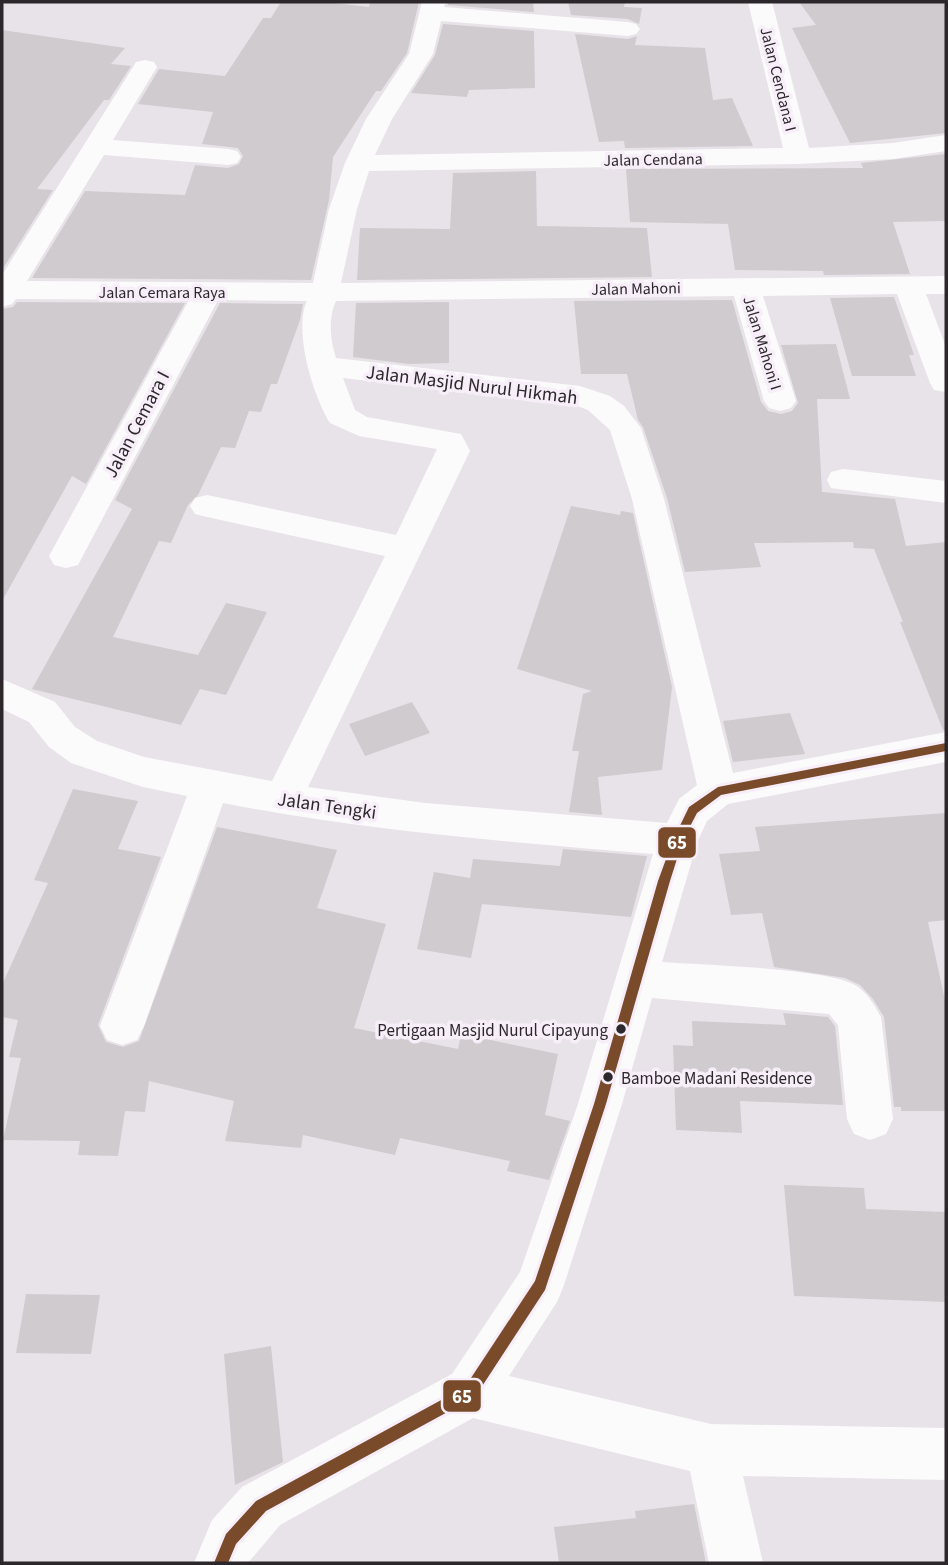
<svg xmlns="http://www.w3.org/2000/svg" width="948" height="1565" viewBox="0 0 948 1565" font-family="'Source Sans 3',sans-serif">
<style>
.building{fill:#cfcbce}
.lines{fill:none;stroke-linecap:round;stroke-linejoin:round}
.minor{fill:#fcfbfc;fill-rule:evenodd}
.bus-1-casing{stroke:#f7eef9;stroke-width:6}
.bus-1{fill:#7a4b2a;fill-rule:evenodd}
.bus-dot{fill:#2b272b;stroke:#f7eef9;stroke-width:2.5}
.labels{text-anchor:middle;stroke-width:7;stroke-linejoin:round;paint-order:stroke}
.far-street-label{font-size:16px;fill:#2b272b;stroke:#f7eef9}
.bus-label{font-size:17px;fill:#2b272b;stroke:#f7eef9;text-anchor:end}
.street-label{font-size:19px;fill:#2b272b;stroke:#f7eef9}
.line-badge{stroke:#f7eef9;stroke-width:2.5}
.badge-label{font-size:19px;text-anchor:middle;font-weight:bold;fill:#fff}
</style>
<rect width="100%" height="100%" fill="#e8e3e8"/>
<path class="building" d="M281 2H326L369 7 370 2H419L407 53 381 91H376L333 157 329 200 311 280 32 278 85 191 185 195 195 165 228 168 239 164 243 156 238 148 202 144 213 112 138 104 159 69 225 76 263 18H271Z
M448 2H533L534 12 448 5Z
M568 2H625L624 7 642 8 639 24 628 19 571 15Z
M799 2H946V133L850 143 792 28 816 25Z
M443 24 534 31 535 88 469 90 467 97 411 93 435 55Z
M2 30 125 48 111 64 131 66 109 100H104L37 189 53 190 2 270Z
M575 34 628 39 637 36 635 45 705 48 713 100 732 98 753 146 625 148 624 141 599 142Z
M946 154V221L893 222 910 274 824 275 823 271 735 270 728 224 630 222 626 169 863 168 861 163Z
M536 171 537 226 647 228 652 277 357 280 360 228 450 229 453 173Z
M894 297 914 355H909L916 376H852L830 298Z
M732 300 761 402 768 411 781 414 792 411 798 403 781 345 836 344 850 399H817L822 492 895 499 906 546 946 542V730H943L900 622H903L874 549H877L854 548 853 542 754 543 761 567 685 572 667 498 643 427 638 420 627 374H581L574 301Z
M17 302 185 303 86 484 72 476 2 601V309L13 307Z
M449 302V363L409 364 353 357 356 303Z
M220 303 303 304 300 320 277 384H271L261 412 249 411 235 448 221 447 198 495 188 505 171 543 159 541 113 637 198 655 226 603 267 612 226 695 200 689 181 725 32 689 132 509 115 500Z
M571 506 620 515 621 511 633 513 672 687 662 770 598 777 602 815 569 812 579 751H572L583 694 592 691 517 669Z
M412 702 430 733 365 756 349 724Z
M790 713 805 754 733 762 723 721Z
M73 789 138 801 118 849 161 857 98 1025 106 1042 123 1047 139 1041 217 827 337 850 317 908 386 924 354 1028 458 1049 461 1034 558 1054 545 1115 570 1121 549 1180 507 1171 510 1161 400 1138 395 1155 303 1135 301 1148 225 1141 234 1101 149 1081 145 1112 125 1111 118 1156 78 1155 80 1141 3 1140 21 1058 9 1057 18 1020 2 1017V985L48 883 34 880Z
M946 813V920L928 922 946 1005V1111H901V1107H894L884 1017 873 999 860 985 845 978 774 967 762 913 731 915 719 854 760 851 755 827Z
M563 849 647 856 631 917 482 904 471 958 417 949 434 872 470 878 473 859 560 866Z
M783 1013 828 1017 835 1026 843 1105 740 1101 742 1133 676 1130 673 1045 693 1046 692 1021 786 1025Z
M784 1185 864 1188 866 1209 946 1212V1302L794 1296Z
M26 1294 100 1295 91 1354 16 1353Z
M271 1346 283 1462 235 1485 224 1354Z
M694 1504 706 1563H559L554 1527 636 1518 635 1511Z"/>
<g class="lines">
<path class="minor" d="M422 2H446L444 7 628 22 636 24 640 29 636 34 628 36 441 21 433 54 392 119 375 155 783 148 748 2H772L809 148 893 143 946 135V151L893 159 798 164 369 171 357 209 341 283 946 276V294H926L946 347V392L934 390 930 383 897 294 763 296 796 401 791 408 780 411 769 408 764 401 734 296 336 301C328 318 330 340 336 358L580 386 610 396 624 406 641 428 664 499 733 773 946 732V762L728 804 707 821 698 840 662 962C699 965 834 968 858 987 869 995 875 1006 881 1017L893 1119 886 1134 870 1140 854 1134 847 1119 838 1025 829 1014 652 998 622 1104 564 1285 557 1302 509 1376 711 1424 946 1428V1480L743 1476 763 1563H709L690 1471 473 1418 280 1525 248 1563H194L212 1520 242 1487 452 1374 520 1272 578 1104 653 854C509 842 365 831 223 803L144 1026 137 1040 122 1045 107 1040 100 1026 187 796 143 787 71 763 49 747 29 722 2 709V679L55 702 75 727 97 741 144 757 272 781 385 556 207 517 195 514 190 506 195 498 207 495 396 535 437 449 359 436 330 423C313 396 293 330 307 301L218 300 78 565 66 568 54 565 49 556 189 300 16 299 12 304 2 307V275L133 67 136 62 145 60 154 62 157 67 113 140 228 149 237 151 241 157 237 163 228 165 104 155 27 281 313 283 329 209 345 163 366 119 409 54ZM343 378 575 405 588 410 610 430 632 499 697 785 679 799 667 823 425 803 308 787 470 451 461 434 367 417 355 410Z
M843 469 946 481V503L831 488 827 480 831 472Z"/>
<g class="bus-1-casing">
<path id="bus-1" d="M946 743V751L721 795 697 813 683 840 670 881 606 1104 545 1290 475 1397 266 1511 236 1544 228 1563H214L226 1534 256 1501 465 1387 535 1281 594 1104 658 881 673 840 689 807 718 787Z"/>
</g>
<use href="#bus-1" class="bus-1"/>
</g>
<g class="bus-dot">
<circle cx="621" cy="1029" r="6"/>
<circle cx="608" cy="1077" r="6"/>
</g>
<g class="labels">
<g class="far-street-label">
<text transform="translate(779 79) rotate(76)" y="6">Jalan Cendana I</text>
<text transform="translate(653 159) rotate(-1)" y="6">Jalan Cendana</text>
<text transform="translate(636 288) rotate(-1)" y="6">Jalan Mahoni</text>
<text x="162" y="298">Jalan Cemara Raya</text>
<text transform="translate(763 343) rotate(73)" y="6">Jalan Mahoni I</text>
</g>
<g class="bus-label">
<text x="608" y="1036">Pertigaan Masjid Nurul Cipayung</text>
<text x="621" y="1084" text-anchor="start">Bamboe Madani Residence</text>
</g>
<g class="street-label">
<text transform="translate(472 384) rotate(7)" y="7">Jalan Masjid Nurul Hikmah</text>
<text transform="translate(136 424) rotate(-62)" y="7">Jalan Cemara I</text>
<text transform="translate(327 805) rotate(8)" y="7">Jalan Tengki</text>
</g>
</g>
<g class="line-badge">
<rect x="657" y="826" width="40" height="33" rx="7" fill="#7a4b2a"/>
<rect x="442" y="1379" width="40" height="34" rx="7" fill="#7a4b2a"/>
</g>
<g class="badge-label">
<text x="677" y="849">65</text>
<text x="462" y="1403">65</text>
</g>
<rect width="948" height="1565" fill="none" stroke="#2b272b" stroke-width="7"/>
</svg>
